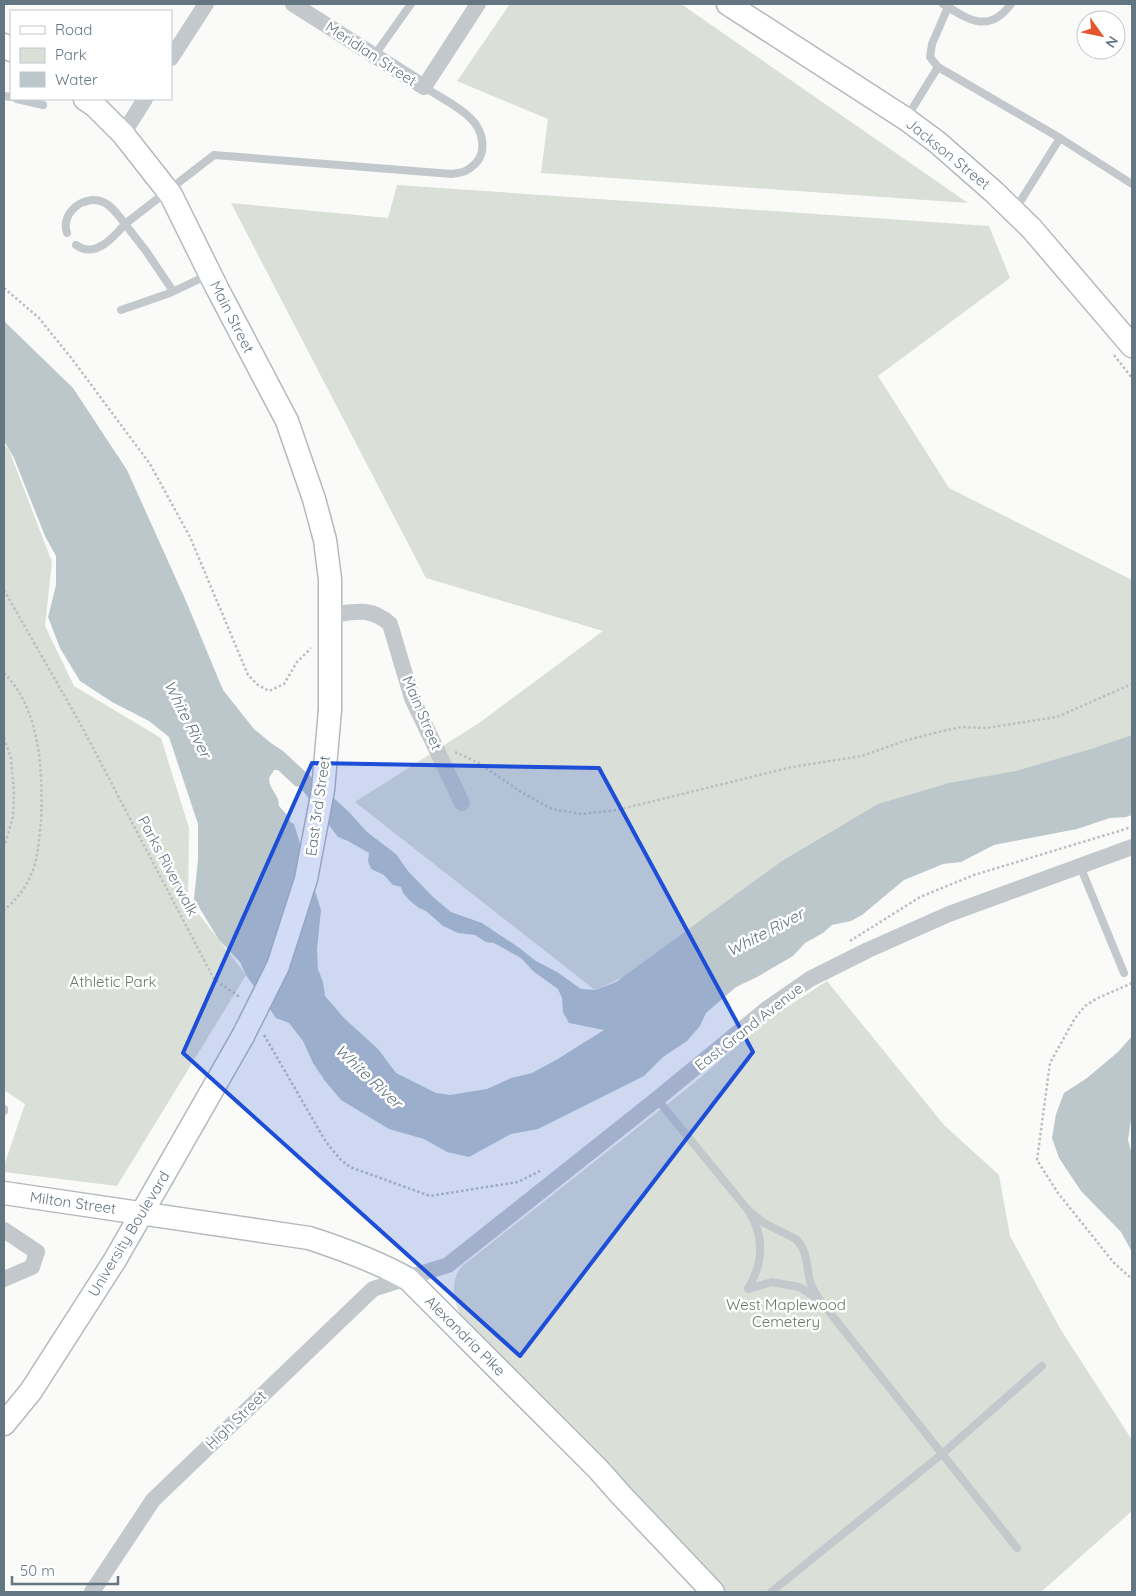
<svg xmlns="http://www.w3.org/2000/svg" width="1136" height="1596" viewBox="0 0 1136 1596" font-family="Quicksand,sans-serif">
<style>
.green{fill:#dadfd7}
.water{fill:#bbc7cb;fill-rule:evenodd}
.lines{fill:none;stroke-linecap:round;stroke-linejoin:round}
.secondary-casing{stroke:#b3babf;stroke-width:25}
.path{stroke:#bbbfc2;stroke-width:2.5;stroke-dasharray:2.5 2.5;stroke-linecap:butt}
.lane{stroke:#c3c8cc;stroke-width:8}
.street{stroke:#c3c8cc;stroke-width:16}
.secondary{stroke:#fff;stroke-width:22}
.secondary-bridge-casing{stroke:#b3babf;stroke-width:25;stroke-linecap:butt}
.secondary-bridge{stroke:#fff;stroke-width:22}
.marked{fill:#1d4ed8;fill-opacity:0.2;stroke:#1d4ed8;stroke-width:4;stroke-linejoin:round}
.labels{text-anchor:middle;stroke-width:5;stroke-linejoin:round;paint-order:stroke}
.street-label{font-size:15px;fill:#657683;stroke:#fff}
.park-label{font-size:15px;fill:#687a64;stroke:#fff}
.water-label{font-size:16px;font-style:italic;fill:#60757c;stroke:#fff}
</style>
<rect width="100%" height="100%" fill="#fafaf8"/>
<path class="green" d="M510 4H681L968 203 541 173 548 119 457 81Z
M397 185 989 226 1010 278 878 376 949 488 1132 580V743L595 990 355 802 479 723 603 631 426 578 231 203 388 218Z
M4 444 9 450 52 562 45 626 74 686 161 738 189 828 188 900 246 975 117 1186 4 1172V1166L25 1104 4 1090Z
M827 981 944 1125 999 1175 1010 1236 1061 1330 1132 1440V1511L1041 1592H725L469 1328C456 1312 447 1286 461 1267L694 1083 765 1021Z"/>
<path class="water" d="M4 321 73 388 127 470 186 601 223 690 254 729 271 743 283 751 350 813 367 832 396 854 408 871 433 897 451 912 482 923 518 947 536 961 557 972 581 989 595 990 616 982 782 861 878 804 949 783 1016 771 1091 749 1132 735V815L1126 817 1110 818 1077 829 994 845 961 862 943 864 904 880 862 915 851 921 832 925 823 933 805 943 793 956 757 977 736 987 706 1013 700 1026 687 1041 663 1057 644 1076 538 1129 511 1134 469 1157 447 1152 424 1139 389 1129 341 1100 325 1081 313 1063 303 1041 289 1023 276 1018 246 975 240 962 219 940 194 899 198 859V824L169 737 149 721 112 702 80 681 60 648 48 617 56 585V556L45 536 14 458 4 441ZM274 770H278L295 786 300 787 338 837 348 841 369 853 368 861 371 869 384 875 393 885 401 887 403 893 410 901 419 908 426 911 443 926 458 933 475 935 486 942 494 943 521 958 533 971 558 989 562 998 563 1012 569 1023 604 1030 556 1060 532 1073 511 1078 487 1089 450 1095 436 1093 396 1073 378 1049 344 1018 325 996 323 982 318 969 317 949 321 910 294 824 290 822 288 816 279 806 278 799 270 785 269 778Z
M1132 1036V1113L1128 1140 1132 1154V1252L1121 1232 1081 1191 1059 1158 1052 1138 1056 1114 1064 1093 1087 1078 1118 1052Z"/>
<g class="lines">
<g class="secondary-casing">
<path id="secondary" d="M728 4 906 119 937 142 994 192 1032 229 1132 346
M4 45 11 50
M85 99 94 105 123 134 171 195 217 288 287 421 314 499 325 540 330 579V710
M4 1193 309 1238C343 1249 376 1261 408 1279L598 1469 621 1495 713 1592
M4 1424 31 1391 115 1260 243 1036"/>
</g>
<path class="path" d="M4 288 39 318 72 359 150 464 190 537 248 675 258 685 269 691 284 684 297 662 311 648
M1114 355 1132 378
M4 590 81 725 214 979 241 998
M4 673C41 710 43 773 41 821 39 839 38 861 30 877 25 889 14 902 4 910
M4 738 11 758 14 793 13 817 4 847
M455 752 479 763 521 792 552 809 581 814 617 810 792 767 862 756 904 741 938 732 961 727 986 728 1057 717 1132 684
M850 941 920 897 974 875 1132 827
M1132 983 1096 999 1085 1006 1075 1018 1050 1063 1037 1160 1058 1193 1114 1263 1132 1279
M264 1035 326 1142 340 1159 350 1167 430 1196 518 1182 540 1171"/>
<path class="lane" d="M943 4C969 20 989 34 1011 4
M374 56 411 4
M938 67 930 57 932 44 948 7
M4 96 11 97
M17 99 43 105
M907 117 938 67 1060 138 1132 184
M1015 210 1060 138
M67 233C60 213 84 194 103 202 111 205 119 216 125 224 114 237 95 259 76 245
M173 291 146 251 125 224 214 155 452 174C456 173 463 173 467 170 490 157 485 130 467 115 454 104 438 96 424 87
M121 310 170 293 208 275
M1080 866 1124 973
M657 1099 748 1210
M4 1109V1111
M748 1289C764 1262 765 1236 748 1210L764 1223 796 1239C808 1251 806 1265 810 1281 811 1287 816 1293 819 1299L1017 1548
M748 1289 772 1282 799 1287 817 1298
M771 1592 942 1454 1042 1366"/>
<path class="street" d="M293 4 424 87 478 4
M171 58 206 4
M123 134 145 99
M330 615C354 612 370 606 390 624L412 698 462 803
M4 1230 37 1252 32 1267 4 1279
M92 1592 153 1500 373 1289 448 1265 657 1099 768 1008 810 979 868 950 949 914 1132 847"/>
<use href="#secondary" class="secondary"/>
<g class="secondary-bridge-casing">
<path id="secondary-bridge" d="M243 1036 278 966 306 879 323 790 330 710"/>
</g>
<use href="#secondary-bridge" class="secondary-bridge"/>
</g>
<path class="marked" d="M312 763 599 768 753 1052 520 1356 183 1053Z"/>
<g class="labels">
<g class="street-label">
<text transform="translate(371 54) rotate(33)" y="5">Meridian Street</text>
<text transform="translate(948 154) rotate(39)" y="5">Jackson Street</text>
<text transform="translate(232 317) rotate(63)" y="5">Main Street</text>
<text transform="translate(422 713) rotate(67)" y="5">Main Street</text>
<text transform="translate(318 806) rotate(-82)" y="5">East 3rd Street</text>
<text transform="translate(168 866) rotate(62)" y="5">Parks Riverwalk</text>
<text transform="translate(749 1027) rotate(-38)" y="5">East Grand Avenue</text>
<text transform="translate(73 1203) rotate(8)" y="5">Milton Street</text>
<text transform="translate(129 1234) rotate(-59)" y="5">University Boulevard</text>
<text transform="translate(465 1336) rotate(45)" y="5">Alexandria Pike</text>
<text transform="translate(236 1420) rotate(-44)" y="5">High Street</text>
</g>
<g class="park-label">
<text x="113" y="987">Athletic Park</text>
<text x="786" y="1310">West Maplewood<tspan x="786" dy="17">Cemetery</tspan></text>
</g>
<g class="water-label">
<text transform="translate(188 719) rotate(63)" y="6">White River</text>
<text transform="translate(765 932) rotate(-28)" y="6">White River</text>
<text transform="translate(369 1076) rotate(43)" y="6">White River</text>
</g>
</g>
<rect width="1136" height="1596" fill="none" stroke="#657683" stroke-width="10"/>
<rect x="10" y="10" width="162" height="90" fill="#ffffff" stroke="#c1c8cd"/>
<rect x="20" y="26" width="25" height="8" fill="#ffffff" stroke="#c1c8cd"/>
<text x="55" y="35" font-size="15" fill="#657683">Road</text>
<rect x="20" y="48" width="25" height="15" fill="#dadfd7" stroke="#c1c8cd"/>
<text x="55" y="60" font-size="15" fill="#657683">Park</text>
<rect x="20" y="72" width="25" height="15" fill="#bbc7cb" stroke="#c1c8cd"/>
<text x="55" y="85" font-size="15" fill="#657683">Water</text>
<g transform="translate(1101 35) rotate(123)"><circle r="24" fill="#ffffff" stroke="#c1c8cd"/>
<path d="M0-4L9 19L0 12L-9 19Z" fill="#e4572e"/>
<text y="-8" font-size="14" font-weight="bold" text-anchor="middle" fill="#657683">N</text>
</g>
<path d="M12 1576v8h106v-8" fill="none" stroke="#657683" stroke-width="2.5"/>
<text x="20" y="1576" font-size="15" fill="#657683" stroke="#ffffff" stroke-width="4" paint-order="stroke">50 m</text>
</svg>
